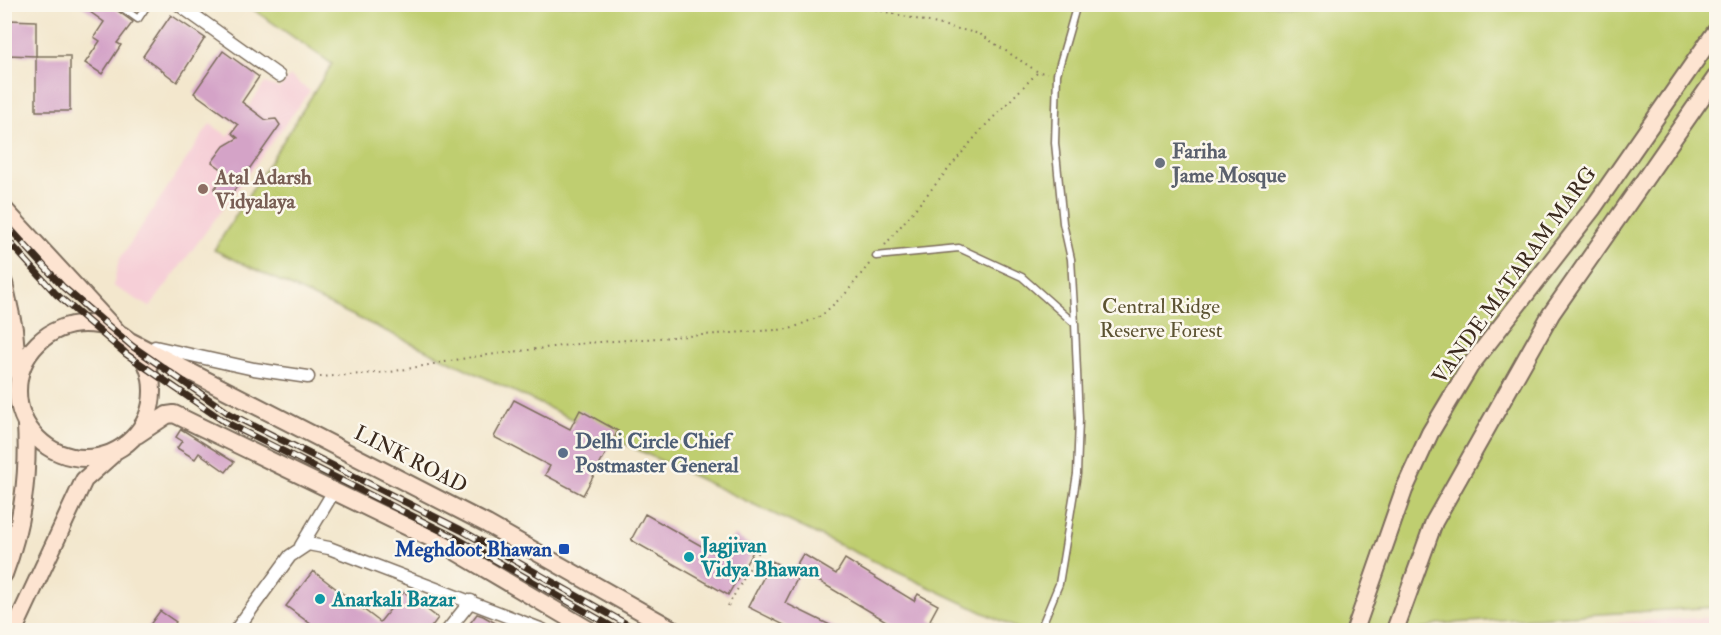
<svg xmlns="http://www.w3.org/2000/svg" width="1721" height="635" viewBox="0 0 1721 635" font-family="'IM FELL Double Pica',serif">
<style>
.built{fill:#f6cfd7}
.green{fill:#bfce70;stroke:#7d7c47;stroke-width:1.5}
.building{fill:#d4a3c7}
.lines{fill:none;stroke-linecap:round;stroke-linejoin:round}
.lane-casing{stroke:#7b6c5b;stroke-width:9}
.street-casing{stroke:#7b6c5b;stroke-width:15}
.secondary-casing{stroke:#7b6c5b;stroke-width:20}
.path{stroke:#7b6c5b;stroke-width:2;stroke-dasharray:1.5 4.5;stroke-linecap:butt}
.lane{stroke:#fff;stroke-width:6}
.street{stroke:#fff;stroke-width:12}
.secondary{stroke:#fde4d1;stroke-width:16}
.rail-casing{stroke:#3b2a1e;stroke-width:7}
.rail{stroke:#fbf7ec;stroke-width:4.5;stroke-dasharray:14;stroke-linecap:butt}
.worship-dot{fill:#6b7280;stroke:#fbf7ec;stroke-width:2}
.education-dot{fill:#8d6e63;stroke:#fbf7ec;stroke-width:2}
.service-dot{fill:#5c6f8a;stroke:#fbf7ec;stroke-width:2}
.transit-dot{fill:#1a4fb4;stroke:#fbf7ec;stroke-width:2}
.culture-dot{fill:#0f9aa8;stroke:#fbf7ec;stroke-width:2}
.labels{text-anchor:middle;stroke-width:5;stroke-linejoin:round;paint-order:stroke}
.worship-label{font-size:21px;font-weight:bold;fill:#5b616d;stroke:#fbf7ec;text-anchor:start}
.education-label{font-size:21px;font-weight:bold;fill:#785e54;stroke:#fbf7ec;text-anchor:start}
.street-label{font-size:21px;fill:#3b2a1e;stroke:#fbf7ec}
.park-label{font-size:21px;fill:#5c5332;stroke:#fbf7ec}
.service-label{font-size:21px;font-weight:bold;fill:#4e5e75;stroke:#fbf7ec;text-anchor:start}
.culture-label{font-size:21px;font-weight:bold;fill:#0d838f;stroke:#fbf7ec;text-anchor:start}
.transit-label{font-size:21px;font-weight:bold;fill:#164399;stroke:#fbf7ec;text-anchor:end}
</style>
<rect width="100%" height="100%" fill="#fbf7ec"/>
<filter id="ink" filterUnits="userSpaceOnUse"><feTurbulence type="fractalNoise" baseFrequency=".0167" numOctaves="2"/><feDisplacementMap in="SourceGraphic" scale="12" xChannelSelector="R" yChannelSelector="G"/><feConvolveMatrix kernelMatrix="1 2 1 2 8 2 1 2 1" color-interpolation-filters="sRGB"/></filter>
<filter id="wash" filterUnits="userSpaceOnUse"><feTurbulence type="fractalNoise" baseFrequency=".008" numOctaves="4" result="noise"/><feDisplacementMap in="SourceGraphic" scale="24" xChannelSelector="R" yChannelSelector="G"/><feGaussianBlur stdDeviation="1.35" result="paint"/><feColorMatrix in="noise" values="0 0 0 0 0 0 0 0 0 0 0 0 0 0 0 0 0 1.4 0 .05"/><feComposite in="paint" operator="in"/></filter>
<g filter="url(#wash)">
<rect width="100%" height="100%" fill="#f3e7cd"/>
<path class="built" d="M290 76 310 91 150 307 113 286 119 260 210 124 228 136 265 83 279 88Z
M1716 617V630H1608L1607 623Z"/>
<path class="green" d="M247 5H1716V607L1437 624 1419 630H1020L214 250 332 64Z"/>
<g id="blocks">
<path class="building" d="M79 4H108L133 22 117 43 121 45 102 74 85 63 100 41 94 37 104 22Z
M171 15 205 38 177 82 143 56Z
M7 20 36 21V56L7 55Z
M223 51 259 77 242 102 266 120 276 119 280 125 228 199 214 189 227 173 212 162 224 146 238 138 232 133 238 125 194 93Z
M36 56H70V111H36Z
M514 400 570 429 580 410 618 431 583 495 545 475 550 466 494 437Z
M181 429 234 462 226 472 199 453 195 459 177 448 182 441 176 437Z
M645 514 721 557 734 535 755 548 728 595 631 540Z
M803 554 836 574 845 559 914 601 918 594 938 605 930 620 949 630H901L795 567Z
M772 561 799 575 785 603 840 630H794L748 607Z
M313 571 380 622 404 592 438 618 429 630H319L286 606Z
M160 611 176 622 170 630H146Z
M477 614 483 616 508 630H465Z"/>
</g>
</g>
<g filter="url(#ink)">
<use href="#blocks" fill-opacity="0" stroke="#7b6c5b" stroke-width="1.5"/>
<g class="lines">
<g class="lane-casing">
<path id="lane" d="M117 4 138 19 148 4
M876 256 959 248 1022 277 1075 324
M1040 630 1059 584 1077 474 1079 420 1075 324 1071 259 1063 223 1055 143 1057 74 1077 4"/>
</g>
<g class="street-casing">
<path id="street" d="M178 4 279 76
M155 347 254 369 308 377
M301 546 334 491
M236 630 290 556 308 544 329 548 543 630
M448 630 471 601"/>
</g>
<g class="secondary-casing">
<path id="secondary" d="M4 209 122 337 487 524 674 630
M4 283 14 329 18 375
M18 391a67 67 0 1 1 134 0a67 67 0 1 1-134 0Z
M137 435 167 415 174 414 443 544 589 630
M4 574C22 528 29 474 26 425
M14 630 84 480 112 455
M1355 630 1404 490 1430 433 1470 366 1593 208 1716 31
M1395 630 1434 522 1551 314 1716 77"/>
</g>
<path class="path" d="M852 4 980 34 1038 72
M885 245 981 130 1038 72 1047 73
M320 377 390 372 472 357 585 343 790 329 821 316 846 293 870 263
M728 606 761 548"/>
<use href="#lane" class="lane"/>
<use href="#street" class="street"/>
<use href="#secondary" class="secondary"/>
<g class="rail-casing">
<path id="rail" d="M4 222 63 287 132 346 230 414 461 530 637 630
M4 236 56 294 126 354 225 422 456 538 618 630"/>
</g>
<use href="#rail" class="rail"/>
</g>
</g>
<circle class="worship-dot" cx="1160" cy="163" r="6"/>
<circle class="education-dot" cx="203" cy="189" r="6"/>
<circle class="service-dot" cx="563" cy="453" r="6"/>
<rect class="transit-dot" x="558" y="543" width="12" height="12" rx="3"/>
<g class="culture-dot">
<circle cx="689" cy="557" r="6"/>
<circle cx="320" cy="599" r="6"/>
</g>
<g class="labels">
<g class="worship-label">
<text x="1172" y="158">Fariha<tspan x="1172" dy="24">Jame Mosque</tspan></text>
</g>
<g class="education-label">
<text x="215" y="184">Atal Adarsh<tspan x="215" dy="24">Vidyalaya</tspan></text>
</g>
<g class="street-label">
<text transform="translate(1514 275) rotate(-54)" y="7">VANDE MATARAM MARG</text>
<text transform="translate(411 459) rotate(27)" y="7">LINK ROAD</text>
</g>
<g class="park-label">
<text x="1161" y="313">Central Ridge<tspan x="1161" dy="24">Reserve Forest</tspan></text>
</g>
<g class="service-label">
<text x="575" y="448">Delhi Circle Chief<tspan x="575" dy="24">Postmaster General</tspan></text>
</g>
<g class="culture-label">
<text x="701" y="552">Jagjivan<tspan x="701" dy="24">Vidya Bhawan</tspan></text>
<text x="332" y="606">Anarkali Bazar</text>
</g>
<g class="transit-label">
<text x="552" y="556">Meghdoot Bhawan</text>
</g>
</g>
<rect width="1721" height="635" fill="none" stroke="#fbf7ec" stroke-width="24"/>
</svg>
